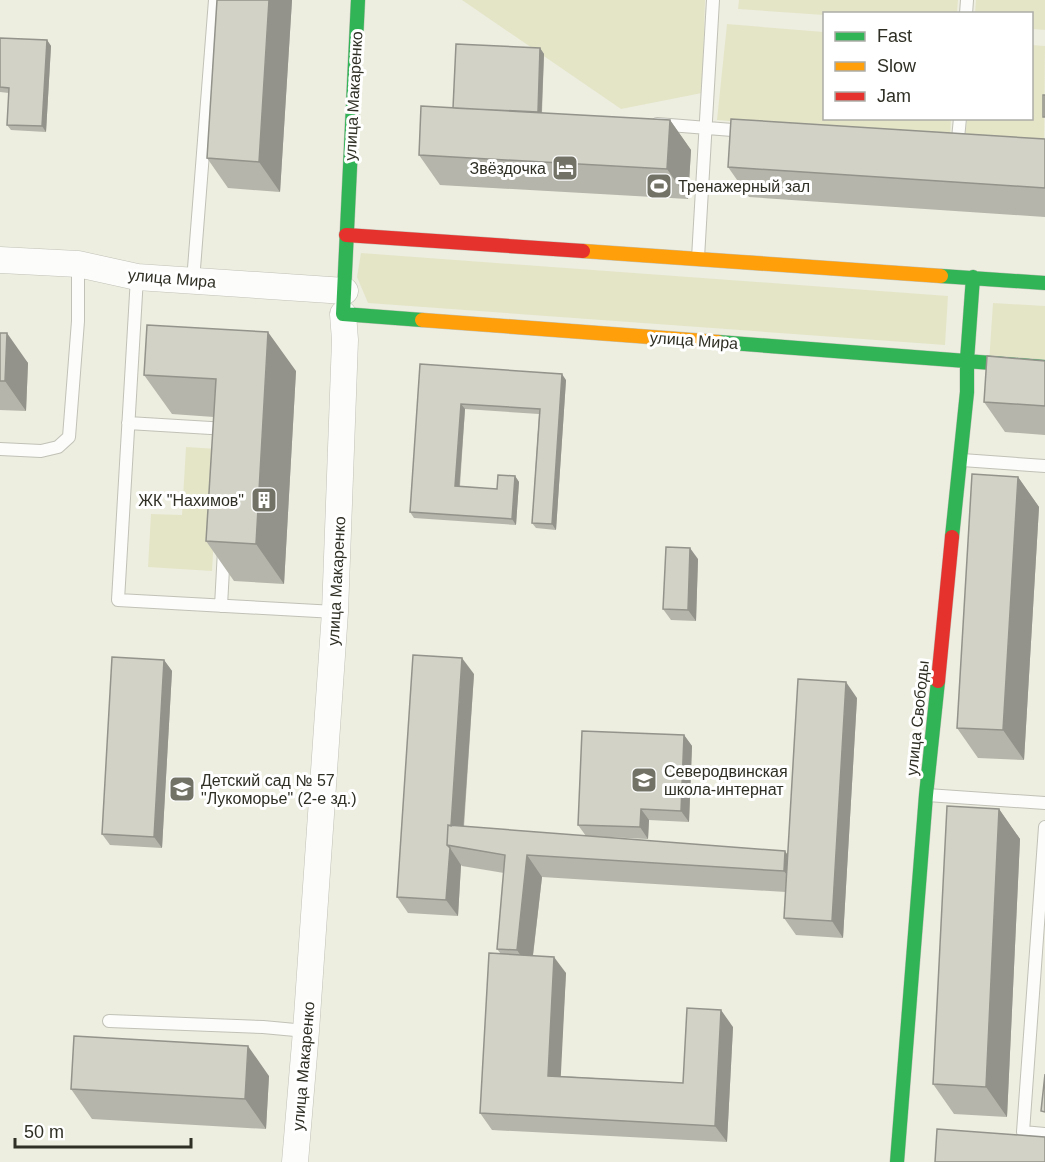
<svg xmlns="http://www.w3.org/2000/svg" width="1045" height="1162" viewBox="0 0 1045 1162" font-family="Arial,sans-serif">
<style>
.green{fill:#e4e5c7}
.lines{fill:none;stroke-linecap:round;stroke-linejoin:round}
.lane-casing{stroke:#c1c1b7;stroke-width:14}
.street-casing{stroke:#c1c1b7;stroke-width:27}
.fast-casing{stroke:#c1c1b7;stroke-width:15}
.slow-casing{stroke:#c1c1b7;stroke-width:15}
.jam-casing{stroke:#c1c1b7;stroke-width:15}
.lane{stroke:#fcfcfa;stroke-width:12}
.street{stroke:#fcfcfa;stroke-width:26}
.fast{stroke:#30b455;stroke-width:14}
.slow{stroke:#ff9f0a;stroke-width:14}
.jam{stroke:#e5322d;stroke-width:14}
.wall{fill:#b5b5ab}
.shaded-wall{fill:#93938b}
.building{fill:#d2d2c7;stroke:#93938b;stroke-width:1.5}
.labels{text-anchor:middle;stroke-width:6;stroke-linejoin:round;paint-order:stroke}
.street-label{font-size:16px;fill:#2f2f25;stroke:#fff}
.poi-label{font-size:16px;fill:#2f2f25;stroke:#fff;text-anchor:start}
</style>
<rect width="100%" height="100%" fill="#edeee0"/>
<path class="green" d="M462 0H705L702 93 621 109Z
M739 0H958L957 13 824 15 738 9Z
M976 0H1045V30L1032 29V14L975 13Z
M727 24 824 32V118L951 119 950 140 717 120Z
M1032 45 1045 46 1044 149 965 138 967 119 1032 118Z
M361 253 948 296 945 345 368 303 357 277Z
M993 303 1045 306V366L989 363Z
M186 447 219 449 212 571 148 567 151 514 182 515Z"/>
<g class="lines">
<g class="lane-casing">
<path id="lane" d="M966 14 967 0
M657 124 745 131
M957 149 960 118
M698 258 713 0
M137 277 118 600 335 612
M193 281 215 0
M128 423 227 429
M0 449 41 451 58 447 69 437 78 321V264
M962 460 1045 466
M221 606 224 550
M927 795 1045 803
M1045 827 1023 1132 1045 1134
M109 1021 263 1027 306 1031"/>
</g>
<g class="street-casing">
<path id="street" d="M0 260 78 264 137 277 345 291
M295 1162 306 1031 335 612 345 340 343 314"/>
</g>
<g class="fast-casing">
<path id="fast" d="M358 0 343 314 422 320
M941 276 1045 283
M718 342 1045 367
M952 537 967 392V360L973 277
M897 1162 926 795 938 681"/>
</g>
<g class="slow-casing">
<path id="slow" d="M583 251 941 276
M422 320 718 342"/>
</g>
<g class="jam-casing">
<path id="jam" d="M346 235 583 251
M938 681 952 537"/>
</g>
<use href="#lane" class="lane"/>
<use href="#street" class="street"/>
<use href="#fast" class="fast"/>
<use href="#slow" class="slow"/>
<use href="#jam" class="jam"/>
</g>
<path class="wall" d="M217 0H292L280 192 228 188 207 158Z
M0 38 47 40 51 46 46 132 11 130 7 125 9 93 0 92Z
M540 48 544 54 542 113 670 120 691 150 688 199 440 185 419 155Z
M1045 139V217L749 197 728 167Z
M0 333 28 363 26 411 0 410Z
M1045 361V435L1005 432 984 402Z
M420 364 566 380 556 530 536 528 532 523 539 414 465 409 460 486 497 489 515 476 519 482 516 525 414 518 410 512Z
M296 371 284 584 234 581 206 541 214 417 172 414 144 375Z
M1018 477 1039 507 1024 760 978 758 957 728Z
M698 559 696 621 671 620 663 609Z
M164 660 172 671 162 848 110 845 102 834Z
M474 674 464 827 788 855 857 698 843 938 796 935 784 918 786 892 542 877 533 956 566 973 560 1076 683 1083 733 1027 727 1142 492 1130 480 1113 501 954 497 949 504 873 462 866 461 865 458 916 408 913 397 897Z
M684 735 692 746 689 822 649 820 648 839 586 836 578 825Z
M999 809 1020 839 1007 1117 954 1114 933 1084Z
M269 1076 266 1129 92 1119 71 1089Z"/>
<path class="shaded-wall" d="M269 0H292L280 192 259 162Z
M47 40 51 46 46 132 42 126Z
M540 48 544 54 541 126 537 120Z
M670 120 691 150 688 199 667 169Z
M268 332 296 371 284 584 256 544Z
M7 333 28 363 26 411 5 381Z
M562 374 566 380 556 530 552 524Z
M461 404 465 409 459 491 455 486Z
M515 476 519 482 516 525 512 519Z
M1018 477 1039 507 1024 760 1003 730Z
M690 548 698 559 696 621 688 610Z
M462 658 474 674 462 847 450 845Z
M164 660 172 671 162 848 154 837Z
M846 682 857 698 843 938 832 921Z
M684 735 692 746 689 822 681 811Z
M641 809 649 820 648 839 640 827Z
M999 809 1020 839 1007 1117 986 1087Z
M450 848 461 865 458 916 446 900Z
M785 851 800 873 799 892 784 871Z
M527 855 542 877 531 971 517 950Z
M554 957 566 973 560 1092 548 1076Z
M721 1010 733 1027 727 1142 715 1126Z
M248 1046 269 1076 266 1129 245 1099Z"/>
<path class="building" d="M217 0H269L259 162 207 158Z
M0 38 47 40 42 126 7 125 9 88 0 87Z
M456 44 540 48 538 112 453 108Z
M1043 95H1045V117H1043Z
M421 106 670 120 667 169 419 155Z
M731 119 1045 139V188L728 167Z
M147 325 268 332 256 544 206 541 216 379 144 375Z
M0 333H7L5 381H0Z
M987 356 1045 361V406L984 402Z
M420 364 562 374 552 524 532 523 540 409 461 404 455 486 497 489 498 475 515 476 512 519 410 512Z
M972 474 1018 477 1003 730 957 728Z
M666 547 690 548 688 610 663 609Z
M413 655 462 658 451 826 448 825 447 845 450 848 446 900 397 897Z
M112 657 164 660 154 837 102 834Z
M798 679 846 682 832 921 784 918Z
M582 731 684 735 681 811 641 809 640 827 578 825Z
M947 806 999 809 986 1087 933 1084Z
M448 825 785 851 784 871 527 855 517 950 497 949 505 855 447 845Z
M489 953 554 957 548 1076 683 1083 687 1008 721 1010 715 1126 480 1113Z
M74 1036 248 1046 245 1099 71 1089Z
M1045 1074V1112L1041 1111Z
M937 1129 1045 1137V1162H935Z"/>
<defs>
<g id="hotel-square" transform="scale(1.35)"><rect x="-9" y="-9" width="18" height="18" rx="4" fill="#727266" stroke="#fff"/><path d="M-6-4.5h1.5V1H6V5H4.5V3h-9V5H-6ZM-4 0a1.8 1.8 0 1 1 3.6 0ZM.5 0V-2.5h3Q6-2.5 6 0Z" fill="#fff"/></g>
<g id="stadium-square" transform="scale(1.35)"><rect x="-9" y="-9" width="18" height="18" rx="4" fill="#727266" stroke="#fff"/><path d="M0-5a6.5 5 0 1 0 0 10a6.5 5 0 1 0 0-10ZM-3.5-1.8h7v3.6h-7Z" fill="#fff"/></g>
<g id="building-square" transform="scale(1.35)"><rect x="-9" y="-9" width="18" height="18" rx="4" fill="#727266" stroke="#fff"/><path d="M-4-6H4V6H1V3H-1V6H-4ZM-2.5-4.3h1.7v1.8h-1.7ZM.8-4.3h1.7v1.8H.8ZM-2.5-1h1.7V.8h-1.7ZM.8-1h1.7V.8H.8Z" fill="#fff"/></g>
<g id="school-square" transform="scale(1.35)"><rect x="-9" y="-9" width="18" height="18" rx="4" fill="#727266" stroke="#fff"/><path d="M0-5L7-2L0 1L-7-2ZM-4 1L0 2.5L4 1V4Q0 6-4 4Z" fill="#fff"/></g>
</defs>
<g fill-rule="evenodd">
<use href="#hotel-square" x="565" y="168"/>
<use href="#stadium-square" x="659" y="186"/>
<use href="#building-square" x="264" y="500"/>
<use href="#school-square" x="644" y="780"/>
<use href="#school-square" x="182" y="789"/>
</g>
<g class="labels">
<g class="street-label">
<text transform="translate(353 96) rotate(-87)" y="6">улица Макаренко</text>
<text transform="translate(172 278) rotate(5)" y="6">улица Мира</text>
<text transform="translate(694 340) rotate(4)" y="6">улица Мира</text>
<text transform="translate(336 581) rotate(-87)" y="6">улица Макаренко</text>
<text transform="translate(917 718) rotate(-84)" y="6">улица Свободы</text>
<text transform="translate(303 1066) rotate(-85)" y="6">улица Макаренко</text>
</g>
<g class="poi-label">
<text x="546" y="174" text-anchor="end">Звёздочка</text>
<text x="678" y="192">Тренажерный зал</text>
<text x="244" y="506" text-anchor="end">ЖК "Нахимов"</text>
<text x="664" y="777">Северодвинская<tspan x="664" dy="18">школа-интернат</tspan></text>
<text x="201" y="786">Детский сад № 57<tspan x="201" dy="18">"Лукоморье" (2-е зд.)</tspan></text>
</g>
</g>
<rect x="823" y="12" width="210" height="108" fill="#ffffff" stroke="#acaca8" stroke-width="1.5"/>
<rect x="835" y="32" width="30" height="9" fill="#30b455" stroke="#acaca8" stroke-width="1.5"/>
<text x="877" y="42" font-size="18" fill="#2f2f25">Fast</text>
<rect x="835" y="62" width="30" height="9" fill="#ff9f0a" stroke="#acaca8" stroke-width="1.5"/>
<text x="877" y="72" font-size="18" fill="#2f2f25">Slow</text>
<rect x="835" y="92" width="30" height="9" fill="#e5322d" stroke="#acaca8" stroke-width="1.5"/>
<text x="877" y="102" font-size="18" fill="#2f2f25">Jam</text>
<path d="M15 1138v9h176v-9" fill="none" stroke="#2f2f25" stroke-width="3"/>
<text x="24" y="1138" font-size="18" fill="#2f2f25" stroke="#ffffff" stroke-width="4.5" paint-order="stroke">50 m</text>
</svg>
